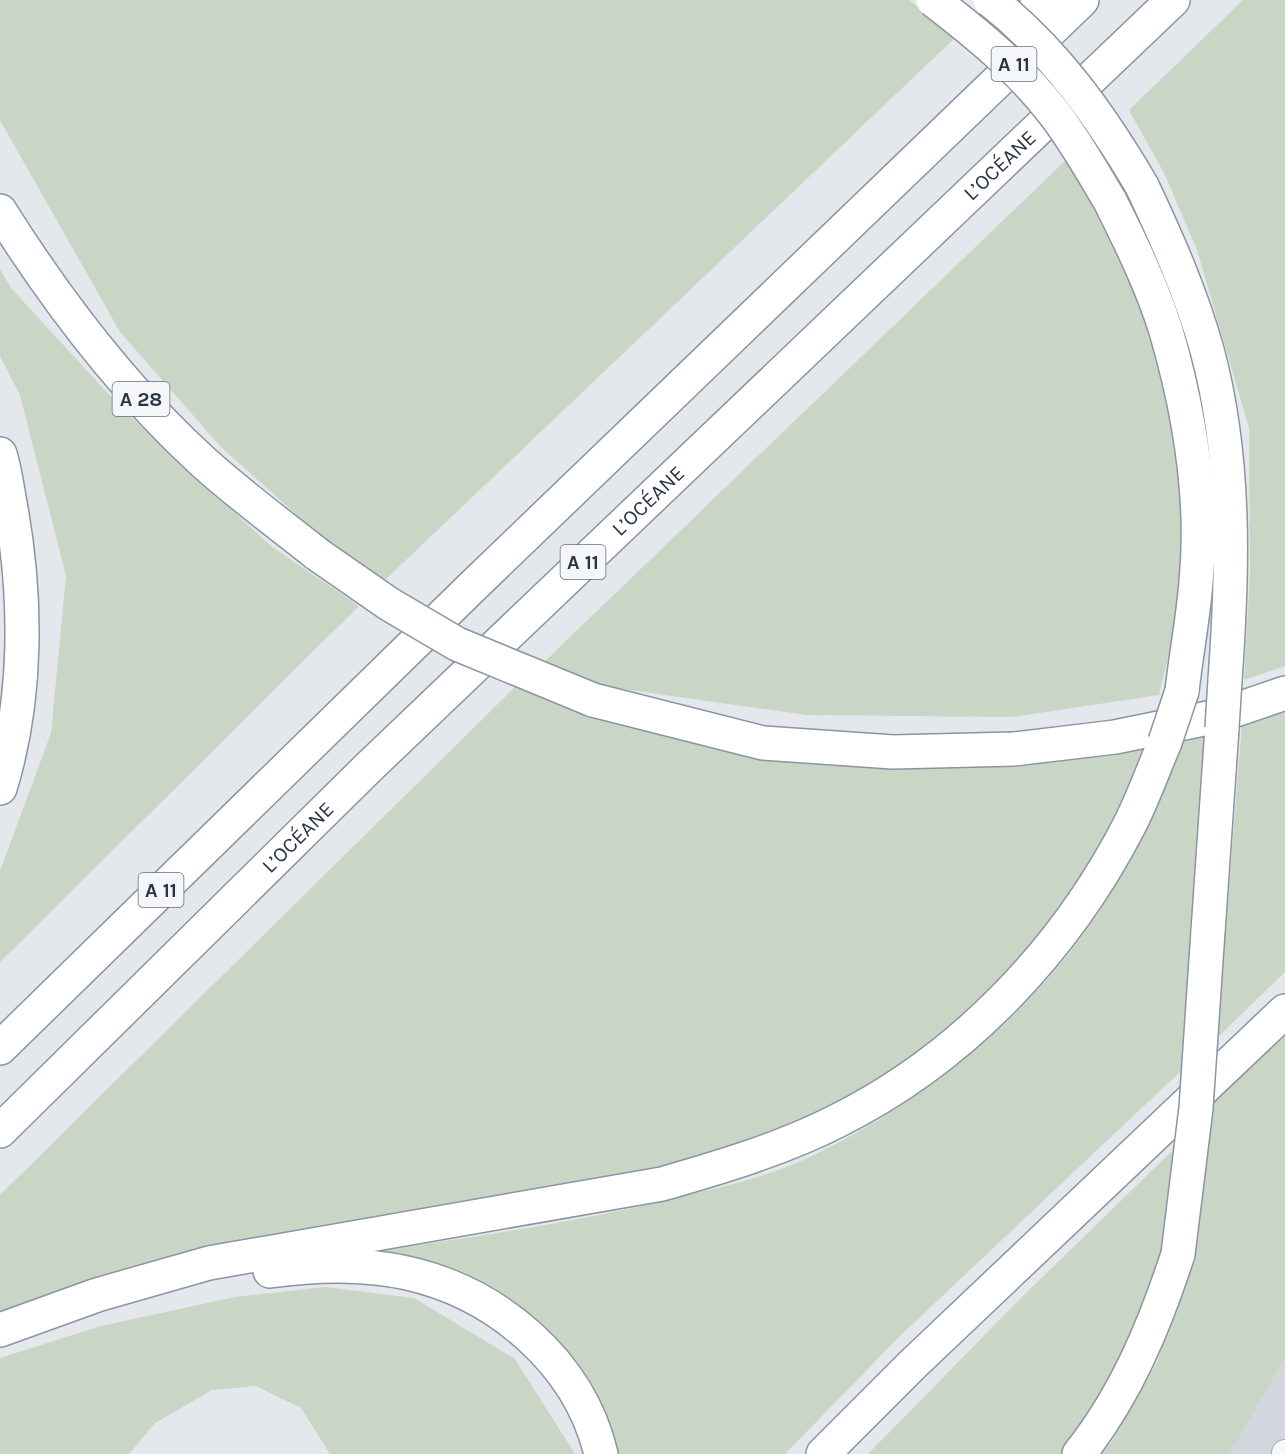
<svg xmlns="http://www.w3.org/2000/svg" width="1285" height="1454" viewBox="0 0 1285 1454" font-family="Karla,sans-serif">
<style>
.built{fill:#d2d6de}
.green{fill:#c9d6c5}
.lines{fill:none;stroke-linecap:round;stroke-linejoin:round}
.minor-casing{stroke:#a9aeb7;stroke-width:28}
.motorway-casing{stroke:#8b94a3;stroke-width:36}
.minor{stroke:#f7f8fa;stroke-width:26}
.motorway{stroke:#fff;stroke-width:33}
.motorway-bridge-casing{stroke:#8b94a3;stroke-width:36;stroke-linecap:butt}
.motorway-bridge{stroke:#fff;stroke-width:33}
.labels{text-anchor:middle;stroke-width:4.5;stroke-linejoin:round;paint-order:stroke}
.shield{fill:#f4f6f9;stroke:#676e7b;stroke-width:1.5}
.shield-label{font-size:20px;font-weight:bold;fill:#2b3445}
.street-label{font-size:21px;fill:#2b3445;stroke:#f4f6f9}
</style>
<rect width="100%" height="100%" fill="#e4e7ec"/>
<path class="built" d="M1285 1358V1454H1227L1238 1440Z"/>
<path class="green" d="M0 0H909L957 36 384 581 328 543 220 446 120 332 0 120Z
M1243 0H1285V666L1244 680 1250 574 1249 428 1197 250 1165 175 1129 110Z
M1068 158 1118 246 1163 367 1184 505 1179 612 1159 695 1012 717 807 715 608 687 545 661Z
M0 269 11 288 124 411 271 546 359 606 0 962V871L51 733 66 576 20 395 0 356Z
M516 686 792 760 878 768 977 767 1072 760 1143 749 1117 815 1087 869 1025 956 942 1037 829 1113 654 1175 0 1320V1195Z
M1285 709V972L1217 1038 1242 723Z
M1207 732 1183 1069 899 1337 785 1454H614L610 1431 577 1364 530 1318 469 1277 365 1252C470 1238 573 1223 676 1198 722 1187 772 1176 814 1155 925 1101 1031 1015 1099 912 1134 858 1156 797 1180 739Z
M1285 1035V1358L1238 1440 1227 1454H1101L1113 1440 1158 1360 1194 1249 1212 1104Z
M1175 1148 1160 1260 1140 1324 1066 1454H868L1019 1300Z
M325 1287 414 1298 515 1359 575 1454H330L301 1408 256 1386 212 1390 155 1423 129 1454H0V1358L101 1326 235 1297Z"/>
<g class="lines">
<g class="minor-casing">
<path id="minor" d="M1285 1454V1453"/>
</g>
<g class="motorway-casing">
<g id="motorway">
<path d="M1005 49 1042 0"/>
<path d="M1142 186C1167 239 1191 293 1207 350 1236 457 1233 570 1225 680"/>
<path d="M1110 201C1131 243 1152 286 1166 331 1189 410 1204 500 1196 582 1193 619 1186 655 1182 691"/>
<path d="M0 211C56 300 123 388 200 459 237 493 278 523 317 554"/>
<path d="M0 454C5 470 7 487 10 503 27 595 28 698 0 788"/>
<path d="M593 700 763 743 893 752 1014 749 1115 737 1218 716 1285 693"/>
<path d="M1208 931 1222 728"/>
<path d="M0 1048 471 588 1082 0"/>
<path id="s1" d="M0 1131 369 767 1173 0"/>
<path d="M270 1271C314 1265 362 1263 407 1273 497 1293 579 1362 601 1454"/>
<path d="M0 1330 97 1295 209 1263 662 1184C721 1167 782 1149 837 1121 963 1058 1065 950 1129 826 1143 799 1153 770 1165 742"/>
<path d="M823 1454 912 1365 1285 1011"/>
<path d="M1079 1454C1126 1395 1155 1325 1178 1254"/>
</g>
</g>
<use href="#minor" class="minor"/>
<use href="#motorway" class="motorway"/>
<g class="motorway-bridge-casing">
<path id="motorway-bridge" d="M933 0C976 33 1020 69 1053 112 1075 140 1092 171 1110 201
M990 0C1054 50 1101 116 1142 186
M317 554 389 604 457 644 593 700
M1222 728 1225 680
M1165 742 1182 691
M1178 1254 1196 1108 1208 931"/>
</g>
<use href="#motorway-bridge" class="motorway-bridge"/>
</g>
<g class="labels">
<g class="shield">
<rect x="991.5" y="47" width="45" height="34" rx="4.5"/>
<rect x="112.5" y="382" width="57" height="34" rx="4.5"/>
<rect x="560.5" y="545" width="45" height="34" rx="4.5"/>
<rect x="138.5" y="873" width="45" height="34" rx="4.5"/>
</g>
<g class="shield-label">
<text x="1014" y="71">A 11</text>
<text x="141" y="406">A 28</text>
<text x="583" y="569">A 11</text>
<text x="161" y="897">A 11</text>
</g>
<g class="street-label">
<text dy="7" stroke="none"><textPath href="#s1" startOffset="1390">L’OCÉANE</textPath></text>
<text dy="7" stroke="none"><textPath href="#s1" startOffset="904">L’OCÉANE</textPath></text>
<text dy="7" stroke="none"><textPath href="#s1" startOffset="418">L’OCÉANE</textPath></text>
</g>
</g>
</svg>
